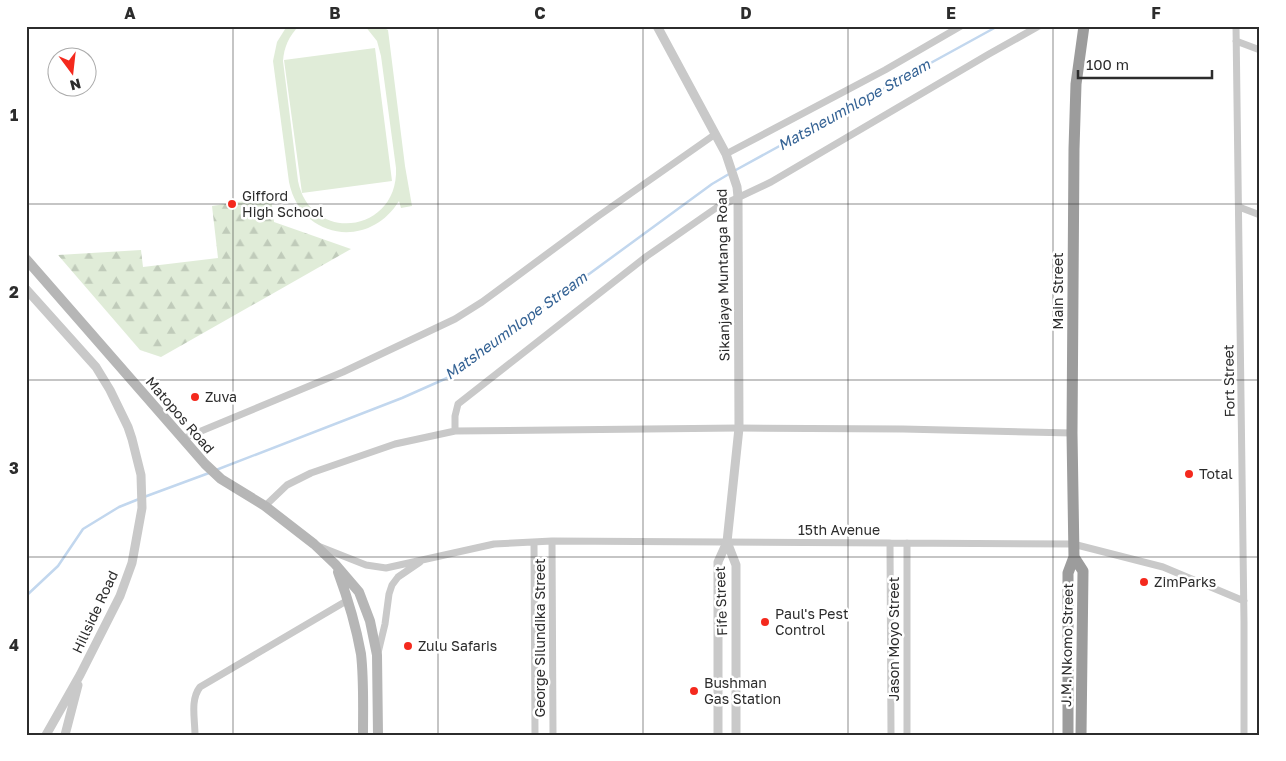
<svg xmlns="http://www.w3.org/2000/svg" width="1286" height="761" viewBox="0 0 1286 761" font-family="'Golos Text',sans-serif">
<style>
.forest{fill:url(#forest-firs)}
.garden{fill:#e0ecd8}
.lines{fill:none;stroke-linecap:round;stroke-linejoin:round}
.stream{stroke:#c2d7ee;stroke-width:2.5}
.minor{stroke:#c9c9c9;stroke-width:7}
.tertiary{stroke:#c9c9c9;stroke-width:9}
.secondary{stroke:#b6b6b6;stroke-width:10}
.trunk{stroke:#9c9c9c;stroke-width:11}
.grid{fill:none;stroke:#2c2c2c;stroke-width:1;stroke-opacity:0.55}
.poi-dot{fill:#f4291d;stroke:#fff;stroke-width:2}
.labels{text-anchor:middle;stroke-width:5;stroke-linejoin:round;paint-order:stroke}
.poi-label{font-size:14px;fill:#2c2c2c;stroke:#fff;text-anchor:start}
.street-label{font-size:14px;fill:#2c2c2c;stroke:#fff}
.water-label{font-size:15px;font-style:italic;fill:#346294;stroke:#fff}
.neatline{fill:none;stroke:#2c2c2c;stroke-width:2}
.grid-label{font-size:16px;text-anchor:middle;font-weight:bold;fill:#2c2c2c}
</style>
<defs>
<pattern id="forest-firs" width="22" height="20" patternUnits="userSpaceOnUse" patternTransform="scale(1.25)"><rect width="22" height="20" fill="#e0ecd8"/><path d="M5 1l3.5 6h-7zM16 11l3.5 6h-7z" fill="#c0cbba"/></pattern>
</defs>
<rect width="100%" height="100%" fill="#fff"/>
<path class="forest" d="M271 197 274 222 351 249 161 357 140 350 58 255 141 250 143 267 218 258 212 206Z"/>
<path class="garden" d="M287 26H299C289 36 284 47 283 61L298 181C311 245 399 233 396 168L381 56 377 41 365 26H380L388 30 405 166 412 206 401 208 399 201C368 251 300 238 289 182L273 61 277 42Z
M375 48 392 181 302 193 284 60Z"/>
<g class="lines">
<path class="stream" d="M734 171 998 26
M216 470 402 398 447 378 712 184 729 174
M144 497 209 473
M26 596 58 566 83 529 119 507 139 499"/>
<path class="minor" d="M1236 26 1244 622V735
M1236 41 1260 50
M726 154 885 70 961 26
M1239 207 1260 215
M455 431V416L458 404 647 256 716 208 771 182 989 54 1039 26
M182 439 343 372 455 319 482 302 597 217 714 135
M265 506 287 485 311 473 395 444 455 431 739 428 903 429 1072 433
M552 541 553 735
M534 542 535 735
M890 543 891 735
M318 546 366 565 386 568 494 544 552 541 1073 544 1163 567 1244 601
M378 653 385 624 389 594 392 585 398 577 420 562
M195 735C195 719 190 700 200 687L348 600
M907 735V543"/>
<path class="tertiary" d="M657 26 726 154 737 187 738 197 739 428 727 542 718 562V735
M26 289 96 367 110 390 128 427 132 439 141 475 142 508 132 563 120 596 80 675 46 735
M727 542 736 565V735
M65 735 78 685"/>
<path class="secondary" d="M26 259 205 464 221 479 265 506 314 544 335 564 359 592 370 621 377 655 378 735
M338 572C348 599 356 626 361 654 364 680 363 708 363 735"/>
<path class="trunk" d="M1074 557 1083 571 1081 735
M1068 735V573L1074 557 1072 433 1074 149 1076 84 1084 26"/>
</g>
<path class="grid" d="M233 26V735M438 26V735M643 26V735M848 26V735M1053 26V735M26 204H1260M26 380H1260M26 557H1260"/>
<g class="poi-dot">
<circle cx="232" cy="204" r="5"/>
<circle cx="195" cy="397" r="5"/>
<circle cx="1189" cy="474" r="5"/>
<circle cx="1144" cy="582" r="5"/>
<circle cx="765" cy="622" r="5"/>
<circle cx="408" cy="646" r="5"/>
<circle cx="694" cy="691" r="5"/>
</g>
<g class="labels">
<g class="poi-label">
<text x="242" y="201">Gifford<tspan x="242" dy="16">High School</tspan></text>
<text x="205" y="402">Zuva</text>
<text x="1199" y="479">Total</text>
<text x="1154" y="587">ZimParks</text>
<text x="775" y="619">Paul's Pest<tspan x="775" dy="16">Control</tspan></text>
<text x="418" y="651">Zulu Safaris</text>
<text x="704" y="688">Bushman<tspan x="704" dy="16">Gas Station</tspan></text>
</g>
<g class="street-label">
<text transform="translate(723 275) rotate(-91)" y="5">Sikanjaya Muntanga Road</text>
<text transform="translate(1058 291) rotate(-90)" y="5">Main Street</text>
<text transform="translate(1229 381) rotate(-91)" y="5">Fort Street</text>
<text transform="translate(180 415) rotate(49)" y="5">Matopos Road</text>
<text x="839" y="535">15th Avenue</text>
<text transform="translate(721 601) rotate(-92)" y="5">Fife Street</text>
<text transform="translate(95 612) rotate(-65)" y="5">Hillside Road</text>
<text transform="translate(540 638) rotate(-90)" y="5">George Silundika Street</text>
<text transform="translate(894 639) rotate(-90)" y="5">Jason Moyo Street</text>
<text transform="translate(1067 645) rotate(-89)" y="5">J.M. Nkomo Street</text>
</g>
<g class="water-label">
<text transform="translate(854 105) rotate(-29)" y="5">Matsheumhlope Stream</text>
<text transform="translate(516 326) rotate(-36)" y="5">Matsheumhlope Stream</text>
</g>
</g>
<rect width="1286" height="761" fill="none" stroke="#ffffff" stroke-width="55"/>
<g transform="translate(72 72) rotate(165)"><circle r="24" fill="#ffffff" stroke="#ababab"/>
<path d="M0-4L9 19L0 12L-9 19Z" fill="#f4291d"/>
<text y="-8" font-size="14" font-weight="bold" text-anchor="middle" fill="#2c2c2c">N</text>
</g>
<path d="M1078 70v8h134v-8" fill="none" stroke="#2c2c2c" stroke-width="2.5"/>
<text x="1086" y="70" font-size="15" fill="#2c2c2c" stroke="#ffffff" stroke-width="4" paint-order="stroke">100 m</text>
<rect x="28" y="28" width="1230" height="706" class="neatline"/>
<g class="grid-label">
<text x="130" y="19">A</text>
<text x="335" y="19">B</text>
<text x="540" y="19">C</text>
<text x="746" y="19">D</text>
<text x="951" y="19">E</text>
<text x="1156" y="19">F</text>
<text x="14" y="121">1</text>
<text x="14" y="298">2</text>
<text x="14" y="474">3</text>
<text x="14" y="651">4</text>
</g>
</svg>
